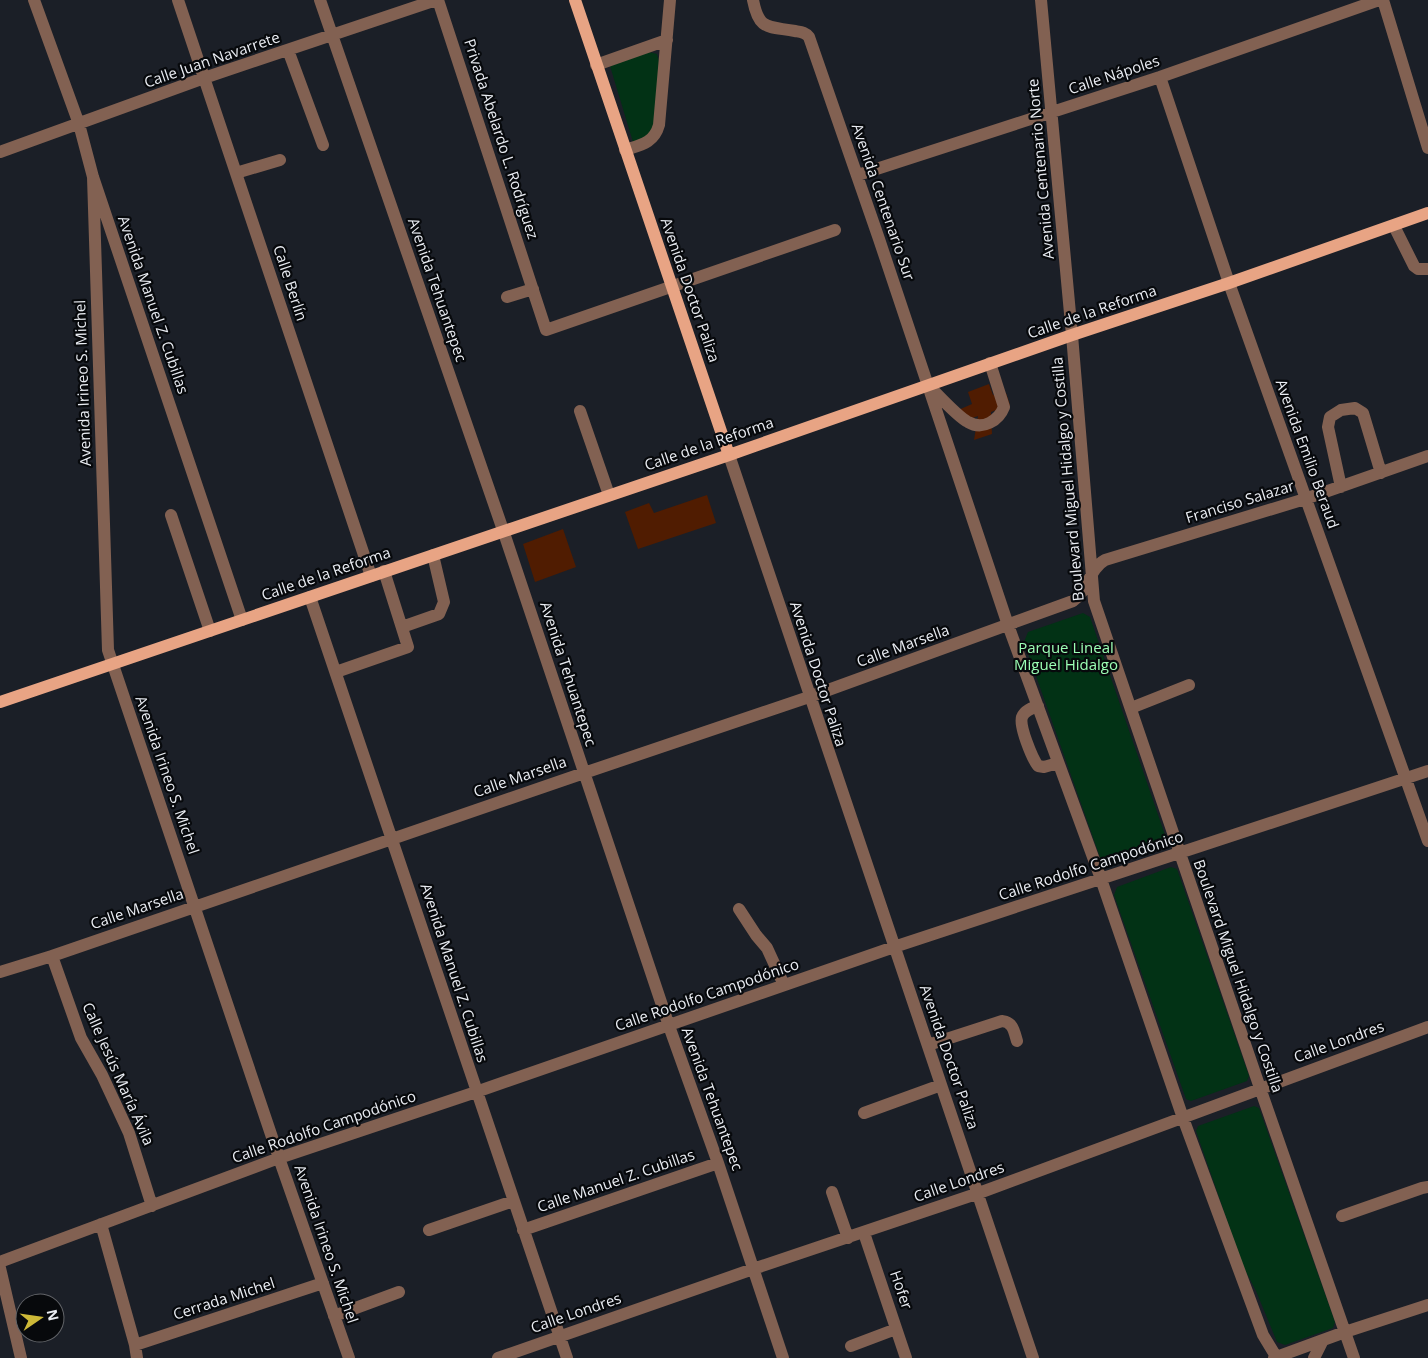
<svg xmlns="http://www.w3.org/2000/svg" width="1428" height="1358" viewBox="0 0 1428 1358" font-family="'Open Sans',sans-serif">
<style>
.green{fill:#023215}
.building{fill:#501c01}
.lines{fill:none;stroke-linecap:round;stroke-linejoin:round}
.minor{stroke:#826152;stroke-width:12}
.major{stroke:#e8a484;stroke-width:12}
.labels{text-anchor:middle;stroke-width:4.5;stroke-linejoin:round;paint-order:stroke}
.street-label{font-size:15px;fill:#eaedf3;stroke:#07090c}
.park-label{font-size:15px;fill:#9cffb5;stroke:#07090c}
</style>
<rect width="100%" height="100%" fill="#1b1f27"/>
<path class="green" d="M649 52 657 54 659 61 655 126 649 135 633 142 610 66Z
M1083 613 1090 617 1165 835 1163 842 1109 863 1101 860 1024 642 1028 632Z
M1171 867 1177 869 1249 1076 1247 1081 1191 1101 1186 1099 1114 895 1117 887Z
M1254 1106 1259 1108 1335 1322 1333 1328 1285 1345 1277 1342 1256 1291 1243 1266 1196 1131 1198 1126Z"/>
<path class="building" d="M989 384 993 395 1006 393 1010 405 991 412 992 434 974 440 978 416 959 423 956 411 972 404 968 392Z
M707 495 716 523 638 549 625 512 649 503 654 513Z
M563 529 576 567 535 582 523 544Z"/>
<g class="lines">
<path class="minor" d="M34 0 79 124 93 177 242 620
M178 0 371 576
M320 0 503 530 669 1026 718 1163 783 1358
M438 0 546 330 835 230
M753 0C759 31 768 26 795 31 801 32 805 32 809 37L879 239 1008 625 1101 879 1183 1118 1263 1335 1277 1358
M1041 0 1072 335 1094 601 1260 1088 1354 1358
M1383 0 1428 148
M288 50 323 145
M596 65 667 40
M1160 77 1229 283 1428 841
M625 150C641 145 654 143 659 125L670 0
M0 152 204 78 436 0
M236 173 280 160
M858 175 1160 77 1379 0
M93 177 108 650 279 1158 349 1358
M1394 226 1414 266 1418 269H1428
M507 297 533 289
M930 387C939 396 958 417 968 422 983 431 999 420 1004 407L990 363
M580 411 609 495
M729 455C828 757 934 1056 1033 1358
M1341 487 1328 427 1330 417 1341 410 1355 408 1363 413 1381 473
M171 515 210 631
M310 597 567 1358
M402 627 439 614 444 602 433 555
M336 672 408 647 384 571
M1038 706C1032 708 1025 710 1022 717 1019 726 1032 758 1038 766L1044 767 1058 763
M1131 708 1189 685
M739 909 756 935 767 948 784 985
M52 956 81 1038 102 1075 129 1133 152 1206
M0 972 52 956 584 773 809 697 1073 601C1088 591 1089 569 1105 560L1305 499 1428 456
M928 1045 1002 1021C1013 1022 1014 1031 1017 1041
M864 1113 941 1085
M832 1192 848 1238
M1342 1216 1422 1188 1428 1187
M101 1224 135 1345 137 1358
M429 1230 513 1201
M523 1230 718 1163
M864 1233 906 1358
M0 1262 279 1158 476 1092 894 947 1428 771
M0 1268 21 1358
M334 1316 399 1292
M135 1345 323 1283
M851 1346 896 1329
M498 1358 753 1269 979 1193 1428 1027
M1274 1358 1345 1332 1428 1305
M1314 1358 1323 1340"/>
<path class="major" d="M575 0 729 455
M0 702 729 455 1072 335 1229 283 1428 213"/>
</g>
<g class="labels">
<g class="street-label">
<text transform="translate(212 60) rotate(-19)" y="5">Calle Juan Navarrete</text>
<text transform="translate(1114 75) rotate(-18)" y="5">Calle Nápoles</text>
<text transform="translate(501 139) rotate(72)" y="5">Privada Abelardo L. Rodríguez</text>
<text transform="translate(1041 169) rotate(-95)" y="5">Avenida Centenario Norte</text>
<text transform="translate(883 202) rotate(71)" y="5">Avenida Centenario Sur</text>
<text transform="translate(290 283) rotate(72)" y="5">Calle Berlín</text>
<text transform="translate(437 290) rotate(71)" y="5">Avenida Tehuantepec</text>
<text transform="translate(690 290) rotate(71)" y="5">Avenida Doctor Paliza</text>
<text transform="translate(153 305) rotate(71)" y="5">Avenida Manuel Z. Cubillas</text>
<text transform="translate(1092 312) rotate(-19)" y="5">Calle de la Reforma</text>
<text transform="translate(83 383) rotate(-92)" y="5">Avenida Irineo S. Michel</text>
<text transform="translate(709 444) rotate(-19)" y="5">Calle de la Reforma</text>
<text transform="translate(1307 454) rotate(70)" y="5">Avenida Emilio Beraud</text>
<text transform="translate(1068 479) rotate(-95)" y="5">Boulevard Miguel Hidalgo y Costilla</text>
<text transform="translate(1240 502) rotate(-17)" y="5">Franciso Salazar</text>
<text transform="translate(326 574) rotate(-19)" y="5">Calle de la Reforma</text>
<text transform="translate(903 646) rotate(-20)" y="5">Calle Marsella</text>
<text transform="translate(568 674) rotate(72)" y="5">Avenida Tehuantepec</text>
<text transform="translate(818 674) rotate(72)" y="5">Avenida Doctor Paliza</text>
<text transform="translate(167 775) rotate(71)" y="5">Avenida Irineo S. Michel</text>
<text transform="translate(520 777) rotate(-19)" y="5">Calle Marsella</text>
<text transform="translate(1091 866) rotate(-18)" y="5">Calle Rodolfo Campodónico</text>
<text transform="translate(137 909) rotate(-19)" y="5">Calle Marsella</text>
<text transform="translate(454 973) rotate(72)" y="5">Avenida Manuel Z. Cubillas</text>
<text transform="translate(1238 976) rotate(71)" y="5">Boulevard Miguel Hidalgo y Costilla</text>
<text transform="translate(707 995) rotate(-19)" y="5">Calle Rodolfo Campodónico</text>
<text transform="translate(1339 1042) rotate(-20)" y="5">Calle Londres</text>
<text transform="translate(949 1057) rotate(71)" y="5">Avenida Doctor Paliza</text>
<text transform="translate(118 1074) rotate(66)" y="5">Calle Jesús María Ávila</text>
<text transform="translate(712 1099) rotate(70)" y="5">Avenida Tehuantepec</text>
<text transform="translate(324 1127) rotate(-19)" y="5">Calle Rodolfo Campodónico</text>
<text transform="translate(616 1181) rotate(-19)" y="5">Calle Manuel Z. Cubillas</text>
<text transform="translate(959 1182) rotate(-19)" y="5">Calle Londres</text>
<text transform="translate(326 1244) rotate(71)" y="5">Avenida Irineo S. Michel</text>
<text transform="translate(901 1290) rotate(71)" y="5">Hofer</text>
<text transform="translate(224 1299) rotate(-18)" y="5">Cerrada Michel</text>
<text transform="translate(576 1313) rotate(-19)" y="5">Calle Londres</text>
</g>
<g class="park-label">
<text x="1066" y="653">Parque Lineal<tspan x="1066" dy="17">Miguel Hidalgo</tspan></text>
</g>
</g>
<g transform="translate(40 1318) rotate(77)"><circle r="24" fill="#07090c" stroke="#626468"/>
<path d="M0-4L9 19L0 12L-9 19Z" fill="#cdb938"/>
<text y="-8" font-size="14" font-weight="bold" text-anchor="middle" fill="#eaedf3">N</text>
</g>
</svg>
